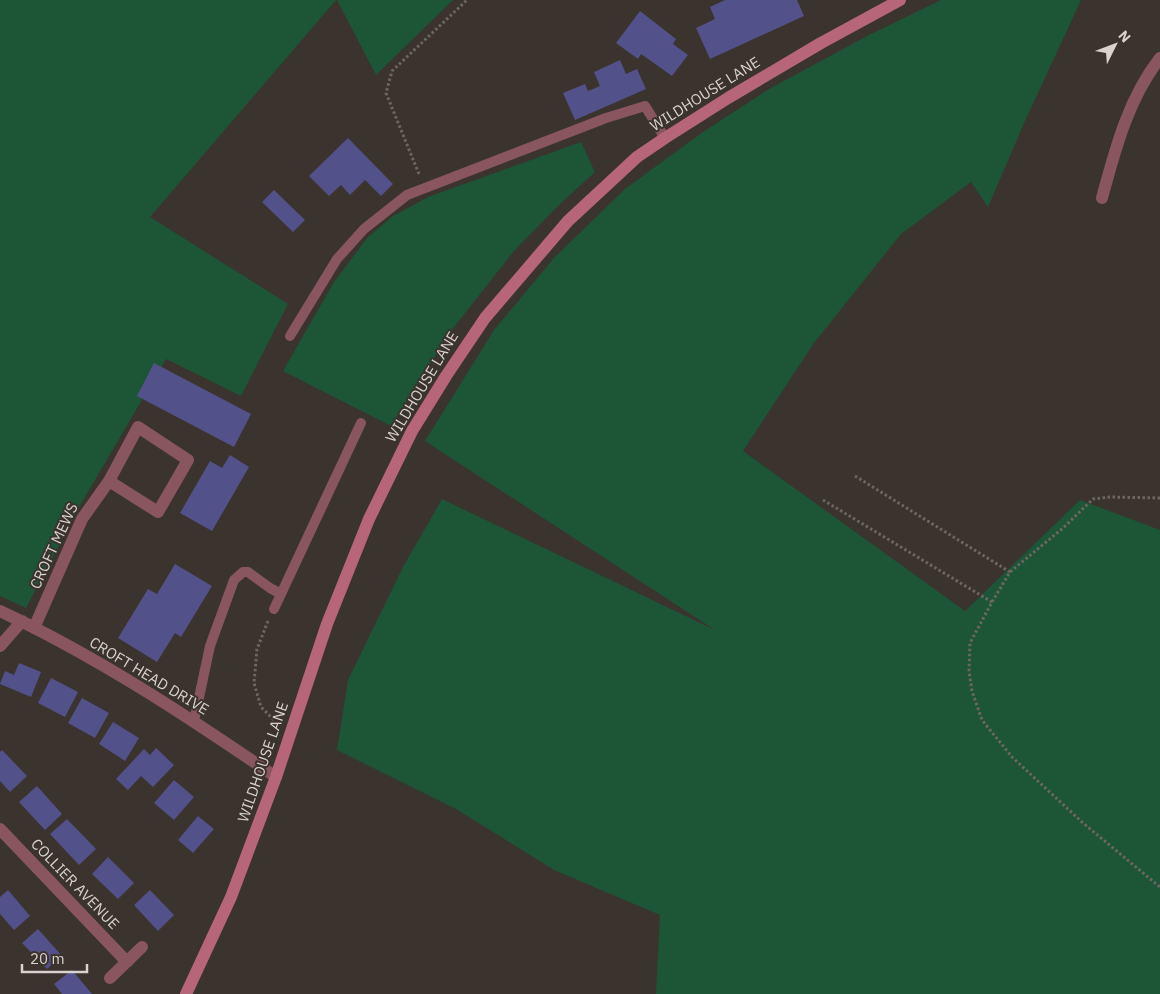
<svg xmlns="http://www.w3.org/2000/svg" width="1160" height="994" viewBox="0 0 1160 994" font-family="'IBM Plex Sans',sans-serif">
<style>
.green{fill:#1c5636}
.building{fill:#53518a}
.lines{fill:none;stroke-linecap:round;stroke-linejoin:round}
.path{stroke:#6e6761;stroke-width:3;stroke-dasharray:2.5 2.5;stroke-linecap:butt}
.lane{stroke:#89565f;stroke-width:10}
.street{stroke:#89565f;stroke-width:12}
.secondary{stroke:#b66677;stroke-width:12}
.labels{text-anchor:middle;stroke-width:4;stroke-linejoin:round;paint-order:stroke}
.street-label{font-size:15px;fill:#d8d3cf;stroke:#3b332d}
</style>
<rect width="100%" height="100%" fill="#3b332d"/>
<path class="green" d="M0 0H336L150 217 288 304 241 396 166 359 82 502 26 608 0 596Z
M337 0H453L376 75Z
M941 0H1081L1025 121 988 207 971 182 901 234 814 343 743 451 965 611 1080 500 1160 530V994H656L660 915 554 870 456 809 337 750 348 680 403 567 442 499 715 630 425 441 494 330 554 258 625 189 703 132 769 89 869 35Z
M581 142 595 172 561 203 514 251 451 331 391 426 283 371 334 282 367 238 393 216 428 197Z"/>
<path class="building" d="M725 0H797L804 16 710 59 696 28 715 19 710 7Z
M640 11 676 39 673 44 688 55 672 76 641 54 638 59 616 43Z
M620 60 626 74 637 69 646 89 575 120 563 93 585 84 588 91 600 86 594 72Z
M348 138 393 184 381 196 365 180 350 195 341 185 329 196 309 176Z
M274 190 305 220 293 232 262 202Z
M154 363 251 414 234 447 137 396Z
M230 455 249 467 212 531 180 513 210 461 222 468Z
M175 564 212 586 181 637 175 633 157 662 118 638 148 589 157 594Z
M19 663 41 672 31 697 0 684 5 671 14 675Z
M51 678 78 692 65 717 38 703Z
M82 698 109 713 95 738 68 723Z
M113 722 139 738 125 761 99 744Z
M156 748 174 765 153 787 141 776 128 790 116 779 144 749 150 755Z
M2 750 27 776 10 792 0 781V752Z
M174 780 194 797 174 820 154 803Z
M37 786 62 814 45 830 19 802Z
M198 816 214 829 193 853 178 840Z
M67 819 96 849 79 865 50 834Z
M108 857 134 883 118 899 92 874Z
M8 890 30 916 14 930 0 914V897Z
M150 890 174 915 158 931 134 905Z
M38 929 62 956 47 969 22 943Z
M72 970 92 994H62L54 984Z"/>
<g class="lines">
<path class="path" d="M419 174 386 93 392 71 467 0
M855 476 1010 572
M1160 498 1110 497 1093 499 1063 528 1010 572 992 602 970 643 969 671 972 691 982 720 1012 757 1083 823 1160 887
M823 500 992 602
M268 621 257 649 254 683 261 707 277 723"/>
<path class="lane" d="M290 336 337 259 364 229 407 195 606 118 645 106 665 138
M274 609 361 423
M194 721 210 646 234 580 243 572H248L270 588 281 594"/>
<path class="street" d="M1102 198C1115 150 1128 99 1160 58
M0 611C98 657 187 716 276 777
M34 628 82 519 109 481 138 427 188 460 158 512 109 481
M0 646 22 621
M0 829 127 962
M110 978 142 947"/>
<path class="secondary" d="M186 994 231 897 276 777 327 624 369 519 412 431 446 376 485 318 568 221 637 157 665 138 728 98 821 43 900 0"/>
</g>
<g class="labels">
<g class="street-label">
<text transform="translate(705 94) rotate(-32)" y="5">WILDHOUSE LANE</text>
<text transform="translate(422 387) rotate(-59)" y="5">WILDHOUSE LANE</text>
<text transform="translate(54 546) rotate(-65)" y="5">CROFT MEWS</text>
<text transform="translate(149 676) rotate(31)" y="5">CROFT HEAD DRIVE</text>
<text transform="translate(263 762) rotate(-71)" y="5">WILDHOUSE LANE</text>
<text transform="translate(75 884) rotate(46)" y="5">COLLIER AVENUE</text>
</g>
</g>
<g transform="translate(1115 45) rotate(48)" stroke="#3b332d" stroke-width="4" paint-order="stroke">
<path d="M0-4L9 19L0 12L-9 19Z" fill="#d8d3cf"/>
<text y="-8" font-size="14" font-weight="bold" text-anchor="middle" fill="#d8d3cf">N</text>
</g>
<path d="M22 964v8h65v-8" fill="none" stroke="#d8d3cf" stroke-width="2.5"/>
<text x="30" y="964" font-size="15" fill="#d8d3cf" stroke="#3b332d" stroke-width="4" paint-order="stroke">20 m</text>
</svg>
